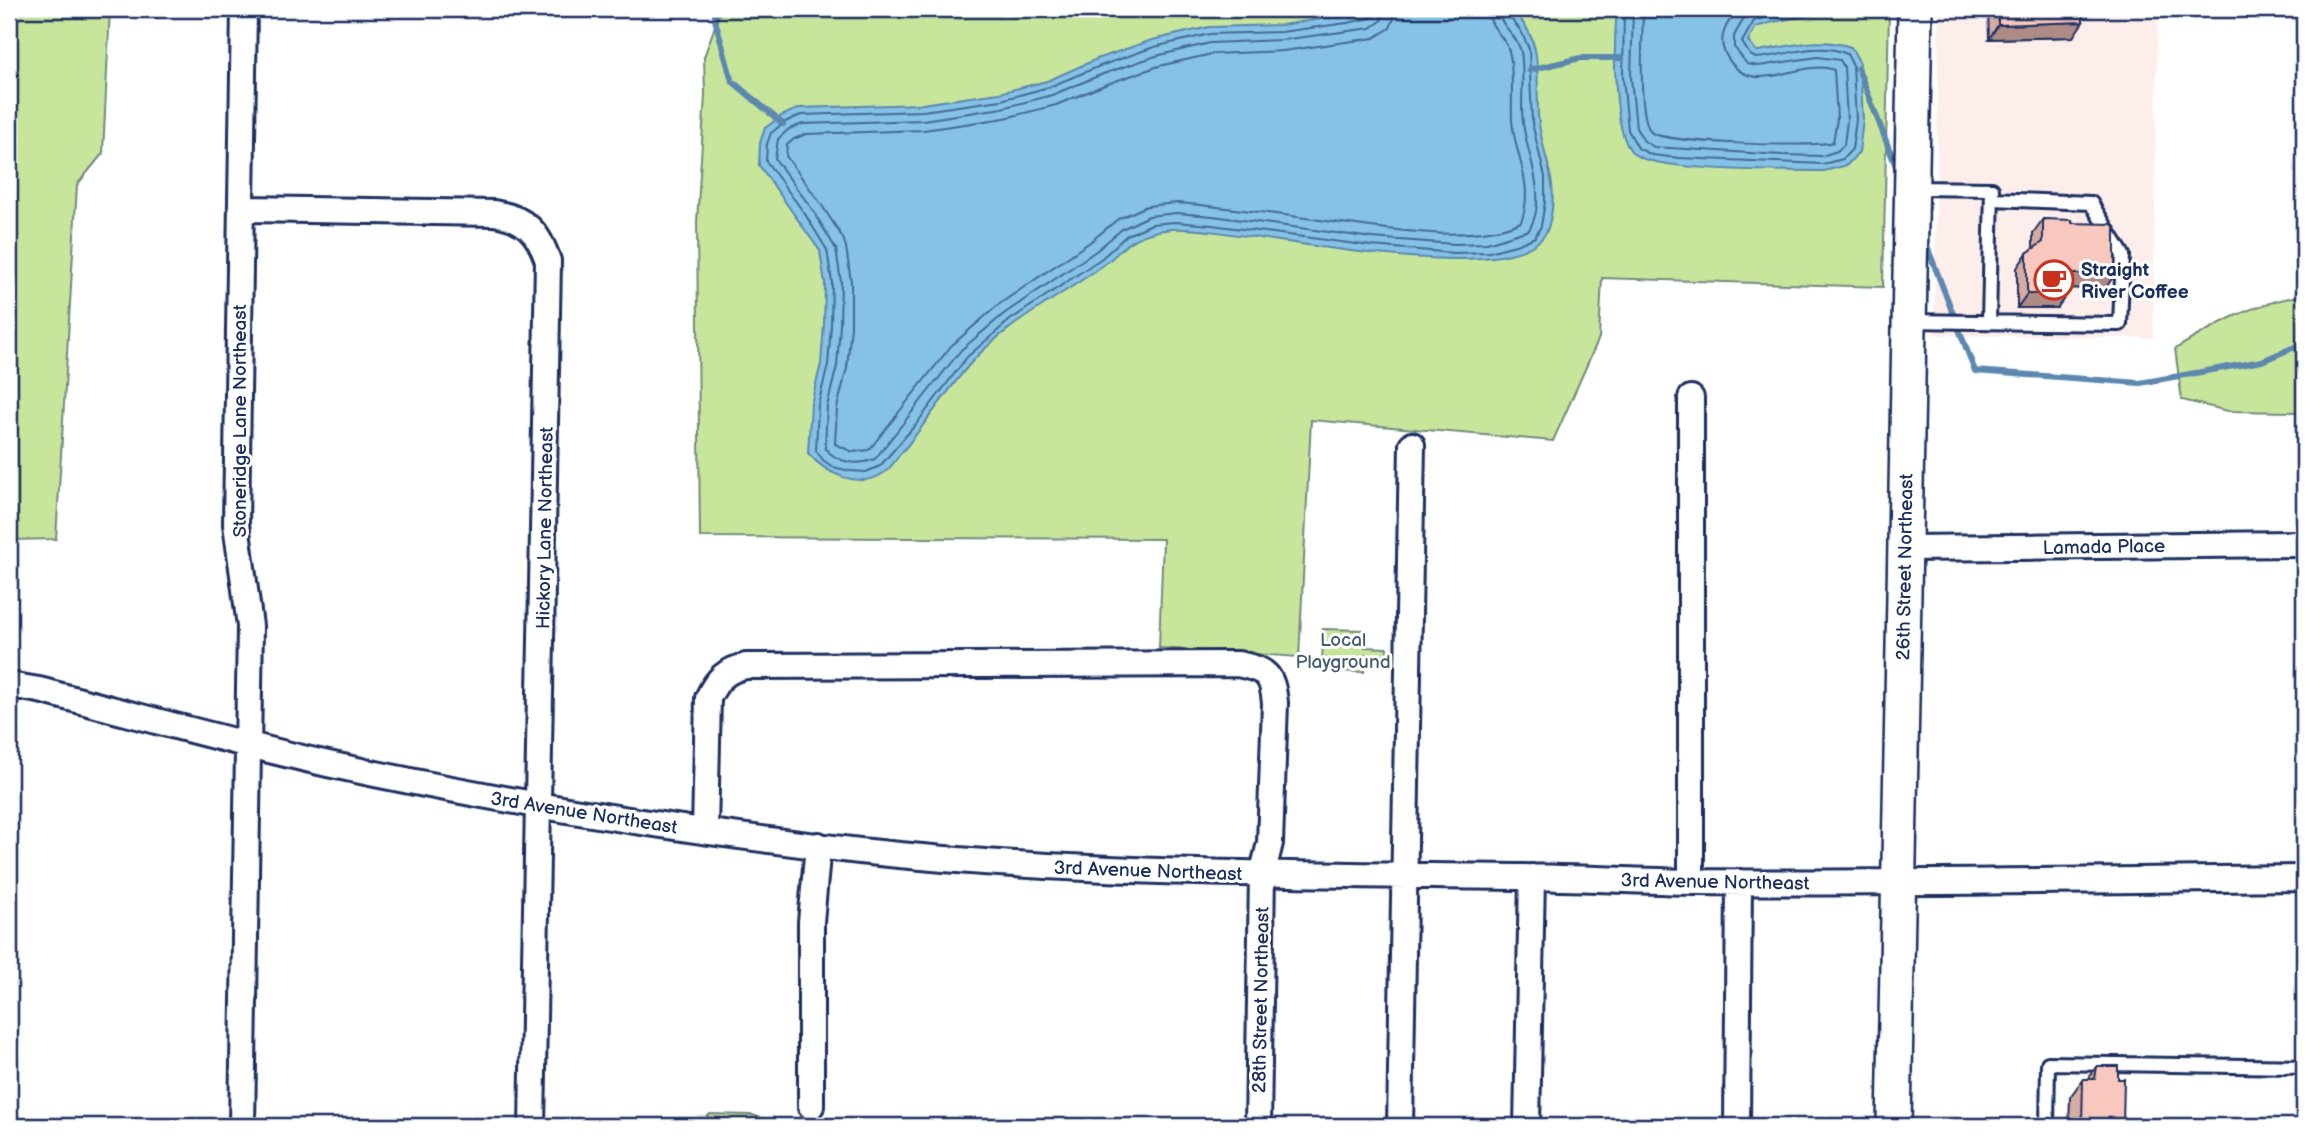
<svg xmlns="http://www.w3.org/2000/svg" width="2313" height="1135" viewBox="0 0 2313 1135" font-family="'Balsamiq Sans',sans-serif">
<style>
.built{fill:#fdeeec}
.green{fill:#c8e59c;stroke:#728a7d;stroke-width:2}
.water{fill:#85c2e5;stroke:#5b87af;stroke-width:2}
.lines{fill:none;stroke-linecap:round;stroke-linejoin:round}
.shore{stroke:#456a94;stroke-width:2}
.stream{stroke:#5b87af;stroke-width:6}
.service-casing{stroke:#1b2f5e;stroke-width:18}
.minor-casing{stroke:#1b2f5e;stroke-width:30}
.secondary-casing{stroke:#1b2f5e;stroke-width:38}
.service{stroke:#fff;stroke-width:12}
.minor{stroke:#fff;stroke-width:24}
.secondary{stroke:#fff;stroke-width:33}
.wall{fill:#d5aca3;stroke:#1b2f5e;stroke-width:2}
.shaded-wall{fill:#ae8c85;stroke:#1b2f5e;stroke-width:2}
.building{fill:#f8c8be;stroke:#1b2f5e;stroke-width:2}
.labels{text-anchor:middle;stroke-width:6;stroke-linejoin:round;paint-order:stroke}
.poi-label{font-size:19px;font-weight:bold;fill:#1b2f5e;stroke:#fff;text-anchor:start}
.street-label{font-size:19px;fill:#1b2f5e;stroke:#fff}
.park-label{font-size:19px;fill:#465c6e;stroke:#fff}
</style>
<rect width="100%" height="100%" fill="#fff"/>
<filter id="ink" filterUnits="userSpaceOnUse"><feTurbulence type="fractalNoise" baseFrequency=".0143" numOctaves="2"/><feDisplacementMap in="SourceGraphic" scale="14" xChannelSelector="R" yChannelSelector="G"/><feConvolveMatrix kernelMatrix="1 2 1 2 8 2 1 2 1" color-interpolation-filters="sRGB"/></filter>
<g filter="url(#ink)">
<path class="built" d="M1939 9H2158L2153 338 1934 335Z"/>
<path class="green" d="M9 9H110L103 153 77 185 56 539 9 540Z
M721 9H1889L1883 287 1602 278 1599 338 1553 441 1311 420 1299 657 1159 648 1163 539 700 537 697 222 705 95 704 57Z
M2304 295V412L2228 411 2182 400 2175 349C2220 322 2251 304 2304 295Z
M1323 629 1365 630V647L1387 648V655H1364V672L1322 671Z
M710 1114 753 1115 781 1126H698Z"/>
<path class="water" d="M1387 9H1511C1545 40 1536 74 1538 115 1541 157 1562 182 1548 228 1525 299 1234 225 1172 229 1159 230 1147 233 1135 239 1124 244 1116 256 1106 263 1063 296 1005 323 970 364 946 392 926 423 903 451 897 457 892 467 885 472 860 491 825 473 808 453L811 404 821 364 824 325 825 283 820 251 759 165 760 143 765 128 781 116 799 108 922 104 999 93 1047 81 1097 59 1152 40 1209 27 1281 25Z
M1617 9H1842L1773 22 1756 27 1748 41 1756 51C1790 47 1818 36 1851 47L1860 63 1863 120 1859 152 1847 165 1824 171C1790 171 1657 172 1634 154 1611 135 1614 38 1617 9Z"/>
<g class="lines">
<path class="shore" d="M1376 9 1375 14 1371 18 1347 23 1281 32 1210 34 1154 47 1100 66 1049 87 1001 100 923 111 801 115 785 122 771 133 767 144 766 161 805 214 827 250 832 282 831 325 828 365 818 405 816 451 824 461 833 467 850 471 866 472 880 466 917 423 967 357 1010 320 1102 258 1127 235 1152 224 1175 222 1212 225 1371 246 1454 253 1489 252 1519 244 1535 237 1541 226 1545 202V177L1532 123 1529 49 1521 31 1508 15 1507 9
M1385 9 1381 21 1371 28 1282 40 1210 43 1156 56 1103 74 1052 95 1002 108 923 120 803 124 789 129 778 139 775 159 812 209 836 249 841 282 840 325 837 366 827 406 825 448C837 463 857 466 875 459L961 350 1005 313 1096 251 1122 229 1149 216 1176 213 1213 216 1372 238 1455 244 1487 243 1529 230C1549 196 1527 157 1523 123 1520 100 1525 74 1521 52 1518 35 1499 26 1498 9
M1395 9 1394 18 1390 28 1374 38 1283 51 1212 54 1159 66 1107 84 1056 105 1005 118 924 130 806 134 794 139 787 145 786 156 821 204 843 238 846 247 851 282V326L847 368 837 408 835 444 853 452 869 450 951 346 998 305 1090 242 1118 219 1147 206 1177 203C1227 207 1276 214 1326 221 1381 228 1471 245 1521 222 1535 185 1515 157 1512 121 1511 103 1514 67 1509 51 1504 35 1488 27 1488 9
M1624 9 1623 77 1628 130 1638 148 1652 155 1679 158 1823 164 1843 159 1852 149 1856 120 1853 66 1847 54C1819 41 1785 56 1756 58L1750 55 1742 42 1754 21 1772 15 1810 9
M1633 9 1631 77 1636 128 1644 141 1654 147 1782 155 1822 156 1837 151 1844 145 1847 120 1844 67 1840 60 1817 57 1759 66 1747 64 1734 47V36L1745 16 1762 9
M1643 9C1643 32 1637 116 1651 132 1660 143 1814 148 1833 142L1837 119 1834 70C1798 57 1750 103 1725 53 1717 37 1728 21 1738 9"/>
<path class="stream" d="M715 9V20L732 81 783 124
M1858 68 1898 172
M1529 70 1581 58H1622
M1925 241 1975 371 2140 383 2262 361 2304 343"/>
<g class="service-casing">
<path id="service" d="M1913 188 1992 189 1989 322
M1909 321 2120 324 2123 255 2091 203 1992 199
M2047 1126 2048 1063 2304 1067"/>
</g>
<g class="minor-casing">
<path id="minor" d="M241 209 494 213C525 218 538 231 548 261L532 1126
M1691 398V882
M1905 548 2304 544
M9 685 39 690C135 715 231 742 328 764 504 802 681 831 860 851 1081 875 1302 874 1524 877 1582 878 1639 881 1696 882 1899 884 2102 880 2304 878
M705 831 708 698C717 679 726 670 746 666L1238 664C1266 670 1272 673 1275 703L1270 843 1262 875 1258 1126
M811 1106V922L818 845
M242 1126 250 626 236 524 244 9
M1400 1126 1412 445
M1527 1126 1532 877
M1737 1126 1739 882"/>
</g>
<g class="secondary-casing">
<path id="secondary" d="M1894 1126 1915 9"/>
</g>
<use href="#service" class="service"/>
<use href="#minor" class="minor"/>
<use href="#secondary" class="secondary"/>
</g>
<path class="wall" d="M1988 9H2083L2073 37 1989 39Z
M2043 219 2072 223 2105 289 2067 288V294L2057 308H2017V268L2027 253 2033 249V233Z
M2097 1066 2118 1079 2123 1126H2069L2070 1097 2083 1079H2088Z"/>
<path class="shaded-wall" d="M2083 22 2073 37 1989 39 1998 25Z
M2067 274H2115L2105 289 2057 288Z
M2027 294H2067L2057 308H2017Z"/>
<path class="building" d="M1998 9H2083V22L1998 25Z
M2043 219 2072 220V223L2112 224 2115 228V274H2067V294H2027V253L2043 242Z
M2097 1066H2118V1079H2124L2123 1126H2082L2083 1079H2095Z"/>
</g>
<defs>
<g id="cafe-ring" transform="scale(2.0125)"><circle r="9.5" fill="#fff" stroke="#c8321e" stroke-width="1.5"/><path d="M-5.5-4.5H6V0H3Q3 3.5 0 3.5H-2.5Q-5.5 3.5-5.5 0ZM3-3.2v2h1.7v-2ZM-6 4.5H4V6H-6Z" fill="#c8321e"/></g>
</defs>
<g fill-rule="evenodd">
<use href="#cafe-ring" x="2054" y="280"/>
</g>
<g class="labels">
<g class="poi-label">
<text x="2081" y="276">Straight<tspan x="2081" dy="22">River Coffee</tspan></text>
</g>
<g class="street-label">
<text transform="translate(239 421) rotate(-90)" y="7">Stoneridge Lane Northeast</text>
<text transform="translate(544 528) rotate(-89)" y="7">Hickory Lane Northeast</text>
<text transform="translate(2104 546) rotate(-1)" y="7">Lamada Place</text>
<text transform="translate(1904 567) rotate(-89)" y="7">26th Street Northeast</text>
<text transform="translate(584 812) rotate(9)" y="7">3rd Avenue Northeast</text>
<text transform="translate(1148 870) rotate(2)" y="7">3rd Avenue Northeast</text>
<text transform="translate(1715 881) rotate(1)" y="7">3rd Avenue Northeast</text>
<text transform="translate(1260 1000) rotate(-89)" y="7">28th Street Northeast</text>
</g>
<g class="park-label">
<text x="1343" y="646">Local<tspan x="1343" dy="22">Playground</tspan></text>
</g>
</g>
<rect width="2313" height="1135" fill="none" stroke="#fff" stroke-width="35"/>
<rect x="18" y="18" width="2278" height="1100" fill="none" stroke="#1b2f5e" stroke-width="2.5" filter="url(#ink)"/>
</svg>
